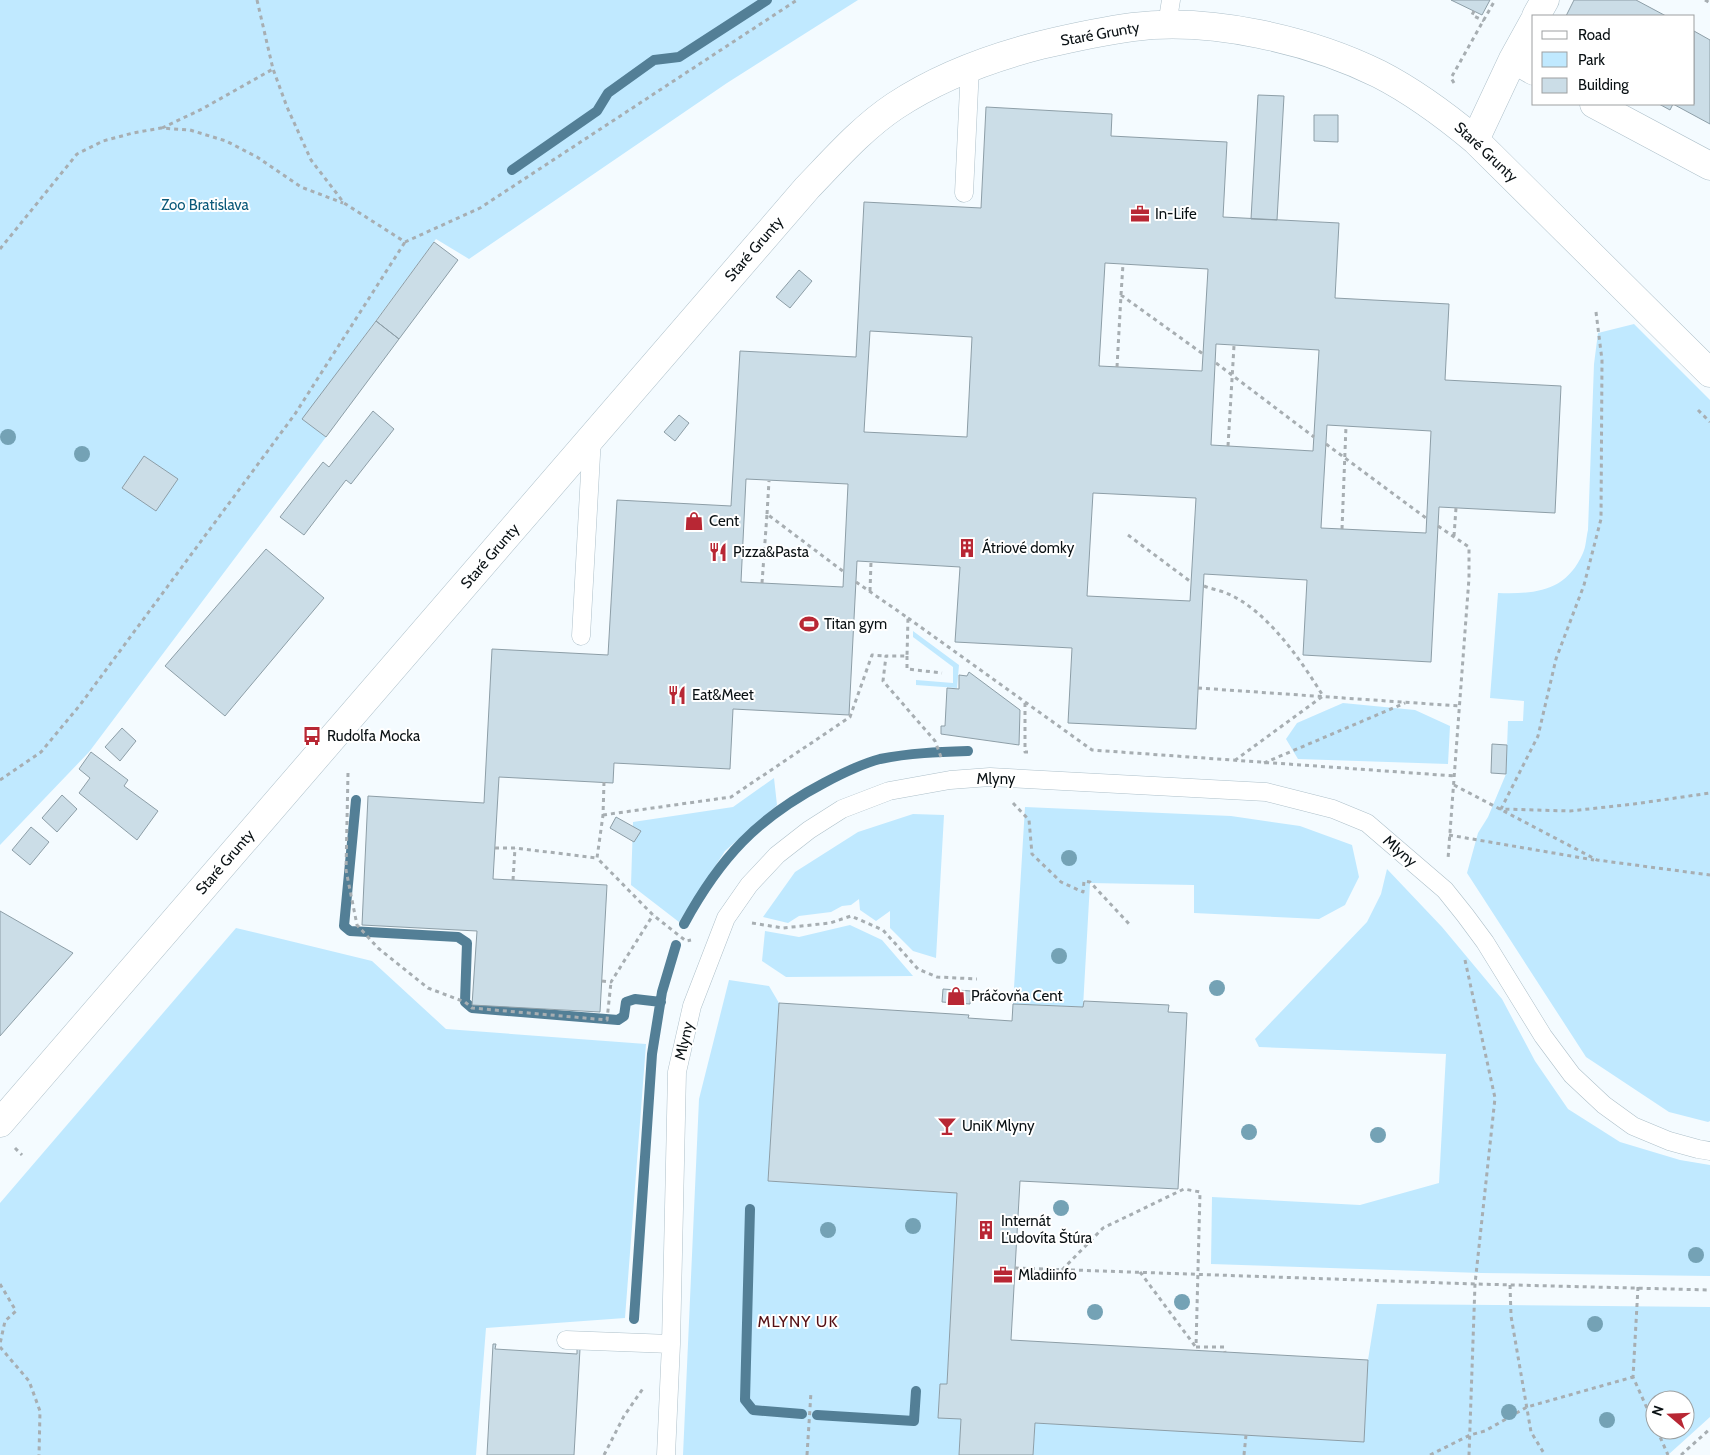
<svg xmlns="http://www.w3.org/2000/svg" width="1710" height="1455" viewBox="0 0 1710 1455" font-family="Cabin,sans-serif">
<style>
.green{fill:#c0e9ff;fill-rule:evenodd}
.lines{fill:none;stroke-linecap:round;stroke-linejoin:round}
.stream{stroke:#537f96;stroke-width:10}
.building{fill:#cbdde7;stroke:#8d9ea7;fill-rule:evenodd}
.service-casing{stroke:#aec0ca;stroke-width:19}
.minor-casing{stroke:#aec0ca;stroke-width:29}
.path{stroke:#a7aeb2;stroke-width:3;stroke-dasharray:4 4;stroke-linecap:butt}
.service{stroke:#fff;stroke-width:18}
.minor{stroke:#fff;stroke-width:28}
.tree{fill:#74a2b5}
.labels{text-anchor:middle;stroke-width:4;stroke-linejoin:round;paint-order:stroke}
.street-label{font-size:15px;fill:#0a1114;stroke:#fff}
.park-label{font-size:15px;fill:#0b5979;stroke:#fff}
.poi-label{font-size:15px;fill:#0a1114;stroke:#fff;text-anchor:start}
.neighbourhood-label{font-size:16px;letter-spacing:1px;fill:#551015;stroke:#fff}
</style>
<rect width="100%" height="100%" fill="#f4fbff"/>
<path class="green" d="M0 0H858L727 83 469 259 436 239 303 419 326 437 89 752 0 845Z
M1634 324 1710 400V1121L1708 1122 1669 1112 1586 1057 1467 873 1478 833 1488 817 1506 774 1508 721H1523L1524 701 1490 698 1498 593C1535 594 1566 592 1583 553 1586 547 1586 538 1588 530L1594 364 1598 333Z
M913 631 959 665 957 688 916 685V680L953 683V667L913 637Z
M1343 703 1415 710 1450 726 1448 764 1298 759 1286 739 1297 723Z
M774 778 777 805 725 851 679 922 631 885 633 822 733 807Z
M1025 807 1231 816 1300 826 1352 845 1359 877 1345 905 1319 919 1194 913V885L1090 883 1083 1007 1013 1004Z
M913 814 944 815 936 958 913 951 890 928V911L876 921 860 910 859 899 851 905 842 906 831 912 799 916 788 923 763 917 795 872 858 832Z
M1387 869 1442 927 1502 999 1535 1061 1568 1109 1620 1142 1680 1160 1710 1165V1276L1481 1273 1211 1264 1212 1197 1360 1205 1439 1183 1446 1054 1259 1047 1255 1039 1367 922 1381 894Z
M850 925 882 940 913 976 786 977 762 961 765 931 799 937Z
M236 928 372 961 446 1029 646 1044 625 1318 486 1328 476 1455H0V1203Z
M729 980 769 986 779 1003 768 1181 957 1193 947 1384H940L939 1405 961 1419 959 1455H683L699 1099Z
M1377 1304 1710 1307V1417L1668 1455H1033L1035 1423 1363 1441 1368 1360ZM1655 1400H1685V1430H1655Z"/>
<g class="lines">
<path class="stream" d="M512 170 597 111 608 93 654 60 679 57 767 0
M356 800 344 926 350 931 458 937 467 943 465 1002 472 1008 618 1020 624 1016 626 1002 635 999 661 1002
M684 924C720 858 757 818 824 783 841 774 861 764 880 759 910 753 938 752 968 751
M750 1209 745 1400 753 1410 802 1414
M634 1319 652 1054 662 992 676 945
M817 1415 914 1421 916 1391"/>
</g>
<path class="building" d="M1451 0H1490L1482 15Z
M1574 0H1636L1666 16H1566Z
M1694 31 1710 40V124L1673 104 1670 110 1659 104H1694Z
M1258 95 1284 96 1277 220 1251 219Z
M986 107 1112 114 1111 136 1227 142 1223 217 1339 223 1335 298 1449 304 1445 380 1561 386 1555 513 1439 507 1431 662 1303 655 1307 580 1204 574 1196 729 1068 723 1072 648 955 642 960 567 857 561 849 715 733 709 730 769 614 763 613 783 499 777 493 879 607 885 600 1012 472 1005 477 931 362 925 368 796 484 803 492 649 608 655 617 500 731 506 740 351 856 357 864 202 981 208ZM1105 263 1208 269 1202 371 1099 366ZM870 331 972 337 967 437 864 432ZM1216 344 1319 350 1313 451 1211 445ZM1327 425 1431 431 1426 533 1321 528ZM746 479 848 484 843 587 741 582ZM1093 493 1196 498 1190 601 1087 596Z
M1314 115H1338V142L1314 141Z
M434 242 458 260 399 339 376 321Z
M799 270 812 281 790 308 776 297Z
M376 321 399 339 326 437 302 419Z
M373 411 394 429 351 484 346 480 304 535 280 517 323 462 329 467Z
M679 415 689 423 675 441 664 432Z
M144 456 178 479 156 511 122 488Z
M266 549 324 598 225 716 165 666Z
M969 672 1020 710 1019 745 941 734V726H945L947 688 959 689V675L967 676Z
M122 728 136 741 120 761 105 747Z
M1492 744 1507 745 1506 774 1491 773Z
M91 752 128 780 124 786 158 811 137 840 79 793 90 778 79 769Z
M62 795 77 809 57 832 42 818Z
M616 817 641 831 634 842 610 828Z
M31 827 49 842 30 865 12 850Z
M0 911 73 953 0 1036Z
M943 989 971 991 970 1004 942 1002Z
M1084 1001 1169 1005 1168 1012 1187 1013 1178 1189 1020 1181 1011 1340 1368 1360 1364 1442 1035 1423 1033 1455H959L961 1419 938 1418 940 1384H947L957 1193 768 1181 779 1003 969 1015 968 1018 1012 1021 1013 1004 1083 1007Z
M493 1344H496L495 1349 577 1354V1349H580L574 1455H487Z"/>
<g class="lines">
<g class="service-casing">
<path id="service" d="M1167 25 1171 0
M964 193 970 67
M581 636 592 437
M566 1340 671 1344
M666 1455 671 1344 677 1072 692 1006 726 918 749 885 777 855 809 830 842 809 889 791 950 780 990 777 1266 792 1333 809 1367 823 1445 890 1465 915 1485 942 1543 1036 1572 1075 1604 1105 1633 1126 1669 1141 1698 1149 1710 1151"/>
</g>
<g class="minor-casing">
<path id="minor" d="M1536 16 1545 0
M1513 59 1534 71
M1594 104 1710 166
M1475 140 1513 59 1534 21
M0 1123 807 188C835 159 862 128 895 106 940 76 990 58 1041 45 1071 38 1102 31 1133 27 1211 17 1310 40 1379 74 1414 92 1445 115 1475 140L1710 373"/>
</g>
<path class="path" d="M257 0 273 69 287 107 311 160 344 203 405 242 480 208 797 0
M1705 0 1710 3
M1474 11 1472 15 1484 21
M1454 83 1451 78 1495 0
M162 128 202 109 273 69
M0 249 77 154 103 141 133 133 161 128 190 130 226 141 257 157 301 187 343 203
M1121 295 1123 264
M1596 312 1602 360 1601 519 1584 585 1556 659 1538 736 1501 809 1570 811 1634 804 1710 793
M1216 363 1314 437
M1117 367 1121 295 1203 354
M1698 410 1710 422
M1326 444 1426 518
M1228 446 1234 346
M767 514 769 481
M1438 526 1469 547V578L1448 859
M1342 529 1346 426
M1128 535 1191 582
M1454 536 1456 508
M856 582 908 618 907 656H886L883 681 935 741 941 757
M762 583 767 514 844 572
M1204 586C1211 589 1219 590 1226 593 1266 609 1301 660 1323 696L1234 761
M870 591 871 562
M908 618 1092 750 1455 776
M907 656V669L942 673
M1198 688 1460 706
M1025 703V752H1028
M1264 763 1405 703
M348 773 346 870 357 925 378 948 428 988 465 1002 472 1008 607 1020 611 982
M0 780 41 752 80 705 295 414 405 242
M604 782 603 815 597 858 653 915 686 941 691 940
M1454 785 1597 860 1710 875
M1013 803 1029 820 1032 854 1061 882 1083 892 1084 881 1090 882 1131 926
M603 815 731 797 850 717 872 655 886 656
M1449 835 1594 860
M495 848H515L597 858
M513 880 515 848
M752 923 783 928 830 923 851 916 883 930 918 969 937 977 977 979
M1465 960 1495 1098 1475 1284 1469 1455
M602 981 611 982 653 915
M15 1148 22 1155
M1015 1268 1475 1284 1710 1290
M1062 1270 1103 1228 1184 1189 1200 1192 1196 1347
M1140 1272 1195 1346
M0 1284 16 1311 5 1321 0 1344
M1510 1285 1511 1316 1531 1432 1545 1455
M1638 1287 1633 1377 1655 1426
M0 1347 29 1381 40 1411 39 1455
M1196 1347H1224L1225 1352
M1657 1430 1668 1455
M604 1455 624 1416 644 1387
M807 1455 811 1392
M1244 1455 1246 1435
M1430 1455 1470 1435 1485 1431 1527 1407 1633 1377
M1681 1455 1710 1429"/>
<use href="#service" class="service"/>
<use href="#minor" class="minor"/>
</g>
<g class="tree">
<circle cx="8" cy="437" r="8"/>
<circle cx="82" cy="454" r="8"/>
<circle cx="1069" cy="858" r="8"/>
<circle cx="1059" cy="956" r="8"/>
<circle cx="1217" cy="988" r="8"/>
<circle cx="1249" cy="1132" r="8"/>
<circle cx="1378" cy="1135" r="8"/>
<circle cx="1061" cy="1208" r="8"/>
<circle cx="913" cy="1226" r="8"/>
<circle cx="828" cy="1230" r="8"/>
<circle cx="1696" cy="1255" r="8"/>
<circle cx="1182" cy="1302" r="8"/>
<circle cx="1095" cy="1312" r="8"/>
<circle cx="1595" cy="1324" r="8"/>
<circle cx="1509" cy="1412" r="8"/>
<circle cx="1607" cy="1420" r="8"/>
</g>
<defs>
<g id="office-bare" transform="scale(1.5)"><path d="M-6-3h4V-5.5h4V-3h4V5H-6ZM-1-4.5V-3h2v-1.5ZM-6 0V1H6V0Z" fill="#b82734" stroke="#fff" stroke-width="2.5" paint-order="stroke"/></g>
<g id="shop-bare" transform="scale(1.5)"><path d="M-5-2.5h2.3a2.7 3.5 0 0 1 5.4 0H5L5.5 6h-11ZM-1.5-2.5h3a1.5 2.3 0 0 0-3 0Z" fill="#b82734" stroke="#fff" stroke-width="2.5" paint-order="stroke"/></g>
<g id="building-bare" transform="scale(1.5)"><path d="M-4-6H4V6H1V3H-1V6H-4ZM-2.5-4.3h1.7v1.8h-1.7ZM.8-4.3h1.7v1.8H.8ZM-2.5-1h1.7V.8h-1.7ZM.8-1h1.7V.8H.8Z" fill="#b82734" stroke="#fff" stroke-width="2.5" paint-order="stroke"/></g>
<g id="restaurant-bare" transform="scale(1.5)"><path d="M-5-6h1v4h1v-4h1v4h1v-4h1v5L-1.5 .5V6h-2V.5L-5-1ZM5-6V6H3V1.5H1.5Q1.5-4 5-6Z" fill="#b82734" stroke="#fff" stroke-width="2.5" paint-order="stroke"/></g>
<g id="stadium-bare" transform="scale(1.5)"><path d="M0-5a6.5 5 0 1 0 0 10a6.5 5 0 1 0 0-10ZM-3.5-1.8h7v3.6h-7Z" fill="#b82734" stroke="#fff" stroke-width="2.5" paint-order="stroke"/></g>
<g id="bus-bare" transform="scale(1.5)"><path d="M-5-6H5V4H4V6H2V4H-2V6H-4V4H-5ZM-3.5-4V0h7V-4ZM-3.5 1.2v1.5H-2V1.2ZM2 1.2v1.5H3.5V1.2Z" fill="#b82734" stroke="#fff" stroke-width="2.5" paint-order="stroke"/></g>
<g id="bar-bare" transform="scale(1.5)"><path d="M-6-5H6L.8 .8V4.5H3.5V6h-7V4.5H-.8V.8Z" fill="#b82734" stroke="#fff" stroke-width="2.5" paint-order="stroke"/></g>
</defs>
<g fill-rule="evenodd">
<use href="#office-bare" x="1140" y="214"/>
<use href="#shop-bare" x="694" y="521"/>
<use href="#building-bare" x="967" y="548"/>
<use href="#restaurant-bare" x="718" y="552"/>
<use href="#stadium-bare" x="809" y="624"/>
<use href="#restaurant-bare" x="677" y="695"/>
<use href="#bus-bare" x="312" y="736"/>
<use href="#shop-bare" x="956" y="996"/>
<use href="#bar-bare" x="947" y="1126"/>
<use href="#building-bare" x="986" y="1230"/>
<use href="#office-bare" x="1003" y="1275"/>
</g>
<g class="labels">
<g class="street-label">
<text transform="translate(1100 34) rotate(-10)" y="5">Staré Grunty</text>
<text transform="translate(1486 152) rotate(43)" y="5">Staré Grunty</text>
<text transform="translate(754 249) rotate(-49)" y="5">Staré Grunty</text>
<text transform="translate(490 556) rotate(-49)" y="5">Staré Grunty</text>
<text x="996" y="784">Mlyny</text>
<text transform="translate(1400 851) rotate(41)" y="5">Mlyny</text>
<text transform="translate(225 862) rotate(-49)" y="5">Staré Grunty</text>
<text transform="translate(684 1041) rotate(-77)" y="5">Mlyny</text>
</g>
<g class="park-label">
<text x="205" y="210">Zoo Bratislava</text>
</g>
<g class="poi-label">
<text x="1155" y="219">In-Life</text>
<text x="709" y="526">Cent</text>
<text x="982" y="553">Átriové domky</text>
<text x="733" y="557">Pizza&amp;Pasta</text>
<text x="824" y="629">Titan gym</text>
<text x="692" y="700">Eat&amp;Meet</text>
<text x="327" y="741">Rudolfa Mocka</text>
<text x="971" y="1001">Práčovňa Cent</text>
<text x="962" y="1131">UniK Mlyny</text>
<text x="1001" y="1226">Internát<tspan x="1001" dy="17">Ľudovíta Štúra</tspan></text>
<text x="1018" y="1280">Mladiinfo</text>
</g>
<g class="neighbourhood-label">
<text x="798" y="1327">MLYNY UK</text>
</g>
</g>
<rect x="1532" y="15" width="162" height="90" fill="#ffffff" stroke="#9da0a1"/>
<rect x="1542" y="31" width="25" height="8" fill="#ffffff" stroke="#9da0a1"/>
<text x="1578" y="40" font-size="15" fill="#0a1114">Road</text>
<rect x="1542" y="52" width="25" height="15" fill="#c0e9ff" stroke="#9da0a1"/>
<text x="1578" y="65" font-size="15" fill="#0a1114">Park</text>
<rect x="1542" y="78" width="25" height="15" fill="#cbdde7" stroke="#9da0a1"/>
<text x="1578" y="90" font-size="15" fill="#0a1114">Building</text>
<g transform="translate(1670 1415) rotate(289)"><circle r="24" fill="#ffffff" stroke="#9da0a1"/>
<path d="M0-4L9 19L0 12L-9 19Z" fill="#b82734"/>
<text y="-8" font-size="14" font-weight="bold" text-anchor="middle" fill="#0a1114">N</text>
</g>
</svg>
